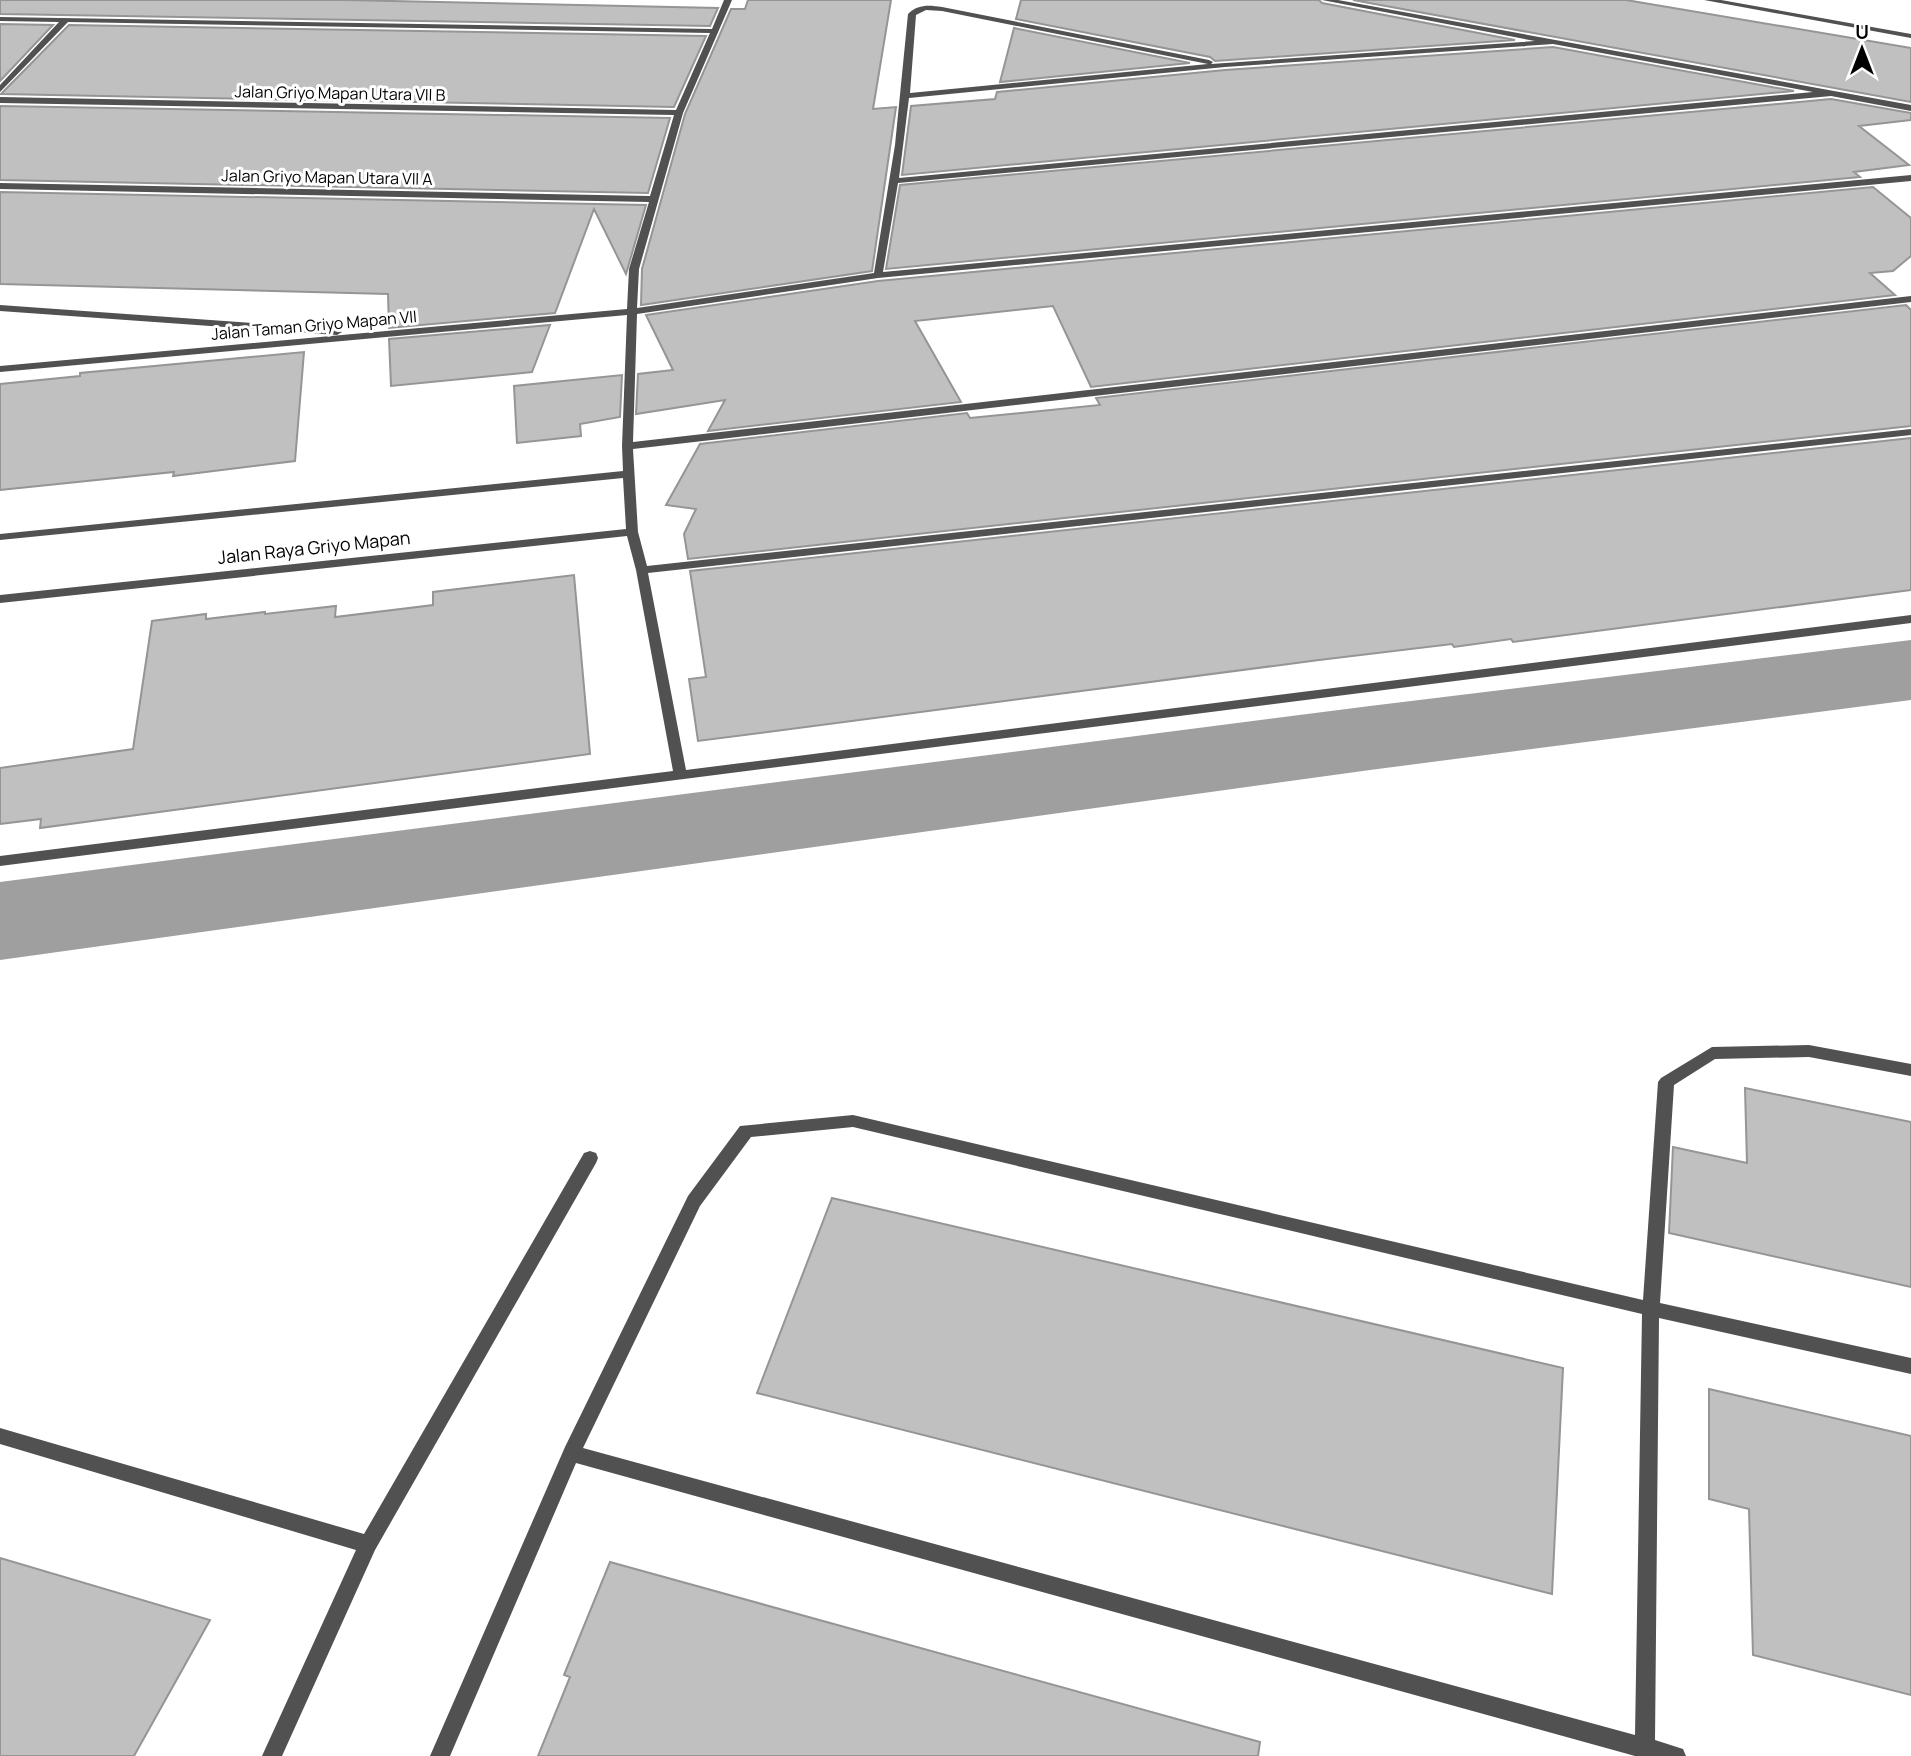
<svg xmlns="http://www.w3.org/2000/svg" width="1911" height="1756" viewBox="0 0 1911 1756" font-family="Manrope,sans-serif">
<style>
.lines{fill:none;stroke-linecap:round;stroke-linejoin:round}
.river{fill:#9f9f9f;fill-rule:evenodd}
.building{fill:#c0c0c0;stroke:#959595;stroke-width:2}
.minor{fill:#515151;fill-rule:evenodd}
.labels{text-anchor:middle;stroke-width:6;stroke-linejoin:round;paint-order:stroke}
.far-street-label{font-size:16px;fill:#000;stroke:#fff}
.street-label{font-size:18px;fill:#000;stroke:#fff}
</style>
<rect width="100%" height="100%" fill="#fff"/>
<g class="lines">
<path class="river" d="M1911 640V700L1370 770 0 960V882L1370 706Z"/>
</g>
<path class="building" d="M0 0H345L718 8 710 26 0 14Z
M748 0H891L873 109 896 107 872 271 641 305 642 269 685 114 731 9H745Z
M1021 0H1319L1322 3 1515 40 1215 61 1210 57 1016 19Z
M1353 0H1626L1911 48V102Z
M0 24 53 25 0 81Z
M69 25 706 36 674 107 1 94Z
M1014 28 1190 63 1000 82Z
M1553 47 1794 91 902 175 911 106 995 99 997 92 1225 70Z
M1831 99 1911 113V120L1859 126 1909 165 1854 172 1860 177 886 269 900 185Z
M0 106 670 118 648 193 0 180Z
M1873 187 1911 218V256L1893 271 1870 273 1895 295 1091 387 1053 306 915 321 961 402 708 431 725 400 636 414 638 374 673 370 646 315 878 281Z
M0 192 646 205 626 274 594 209 555 313 389 328 388 294 0 284Z
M1906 305 1911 310V426L688 559 684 534 696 509 666 505 700 444 967 413 970 418 1100 405 1096 398Z
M550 325 532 372 391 386 389 339Z
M304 352 295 461 173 476 174 472 0 490V384L80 376V373Z
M622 375 620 417 580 424 581 436 517 443 514 386Z
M1911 438V590L1513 642 1511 639 1454 647 1452 644 1319 660 698 741 689 679 706 677 690 571Z
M574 575 590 754 40 828 41 819 0 824V768L133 749 152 621 206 614V619L265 612V614L336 606 335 617 433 605V592Z
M1745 1088 1911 1122V1287L1669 1233 1673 1147 1747 1163Z
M832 1198 1563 1368 1552 1594 757 1393Z
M1709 1389 1911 1436V1695L1753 1655 1749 1509 1709 1499Z
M0 1558 210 1620 134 1756H0Z
M610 1562 1260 1742 1258 1756H538L570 1677 564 1675Z"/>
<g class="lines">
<path class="minor" d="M724 0H732L683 113 639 269 637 308 874 273 895 145 908 14C918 4 929 5 942 7L1209 60 1213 62 1211 64 1535 41 1322 0H1338L1834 91 1911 105V111L1831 96 898 183 883 272 1911 175V181L878 278 637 314 633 442 1911 296V302L633 449 638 532 647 566 1911 429V435L648 573 686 770 1911 615V623L0 866V856L673 771 636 570 627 536 0 603V595L626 529 623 478 0 540V534L623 471 622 446 627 315 0 372V366L627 309 629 269 649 202 0 189V183L650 196 674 115 0 103V97L676 110 710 33 68 22 0 92V85L59 22 0 21V17L712 29ZM926 10 942 11 1208 64 910 93 916 15ZM1553 44 1813 92 899 178 909 98 1225 67Z
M1704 0H1721L1911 34V38Z
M0 305 337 329 342 332 337 335 0 311Z
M1809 1045 1911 1064V1076L1809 1057 1715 1059 1674 1085 1660 1303 1911 1358V1374L1659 1318 1655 1740 1683 1749 1686 1756H1635L576 1463 450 1756H430L565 1447 688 1196 740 1126 853 1115 1643 1300 1658 1082 1661 1078 1712 1047ZM853 1127 1642 1314 1635 1735 583 1448 700 1206 751 1137Z
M590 1151 596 1153 598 1158 596 1163 375 1550 282 1756H262L356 1550 0 1444V1428L364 1534 584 1153Z"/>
</g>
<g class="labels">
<g class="far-street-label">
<text transform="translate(340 93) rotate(1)" y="6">Jalan Griyo Mapan Utara VII B</text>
<text transform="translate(327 177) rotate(1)" y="6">Jalan Griyo Mapan Utara VII A</text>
<text transform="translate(314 325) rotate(-5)" y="6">Jalan Taman Griyo Mapan VII</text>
</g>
<g class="street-label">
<text transform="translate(314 548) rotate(-6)" y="6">Jalan Raya Griyo Mapan</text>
</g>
</g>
<g transform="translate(1862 49)" stroke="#ffffff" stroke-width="5" paint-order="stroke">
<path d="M0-5L12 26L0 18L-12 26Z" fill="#000000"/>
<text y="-10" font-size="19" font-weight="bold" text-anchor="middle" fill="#000000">U</text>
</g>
</svg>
